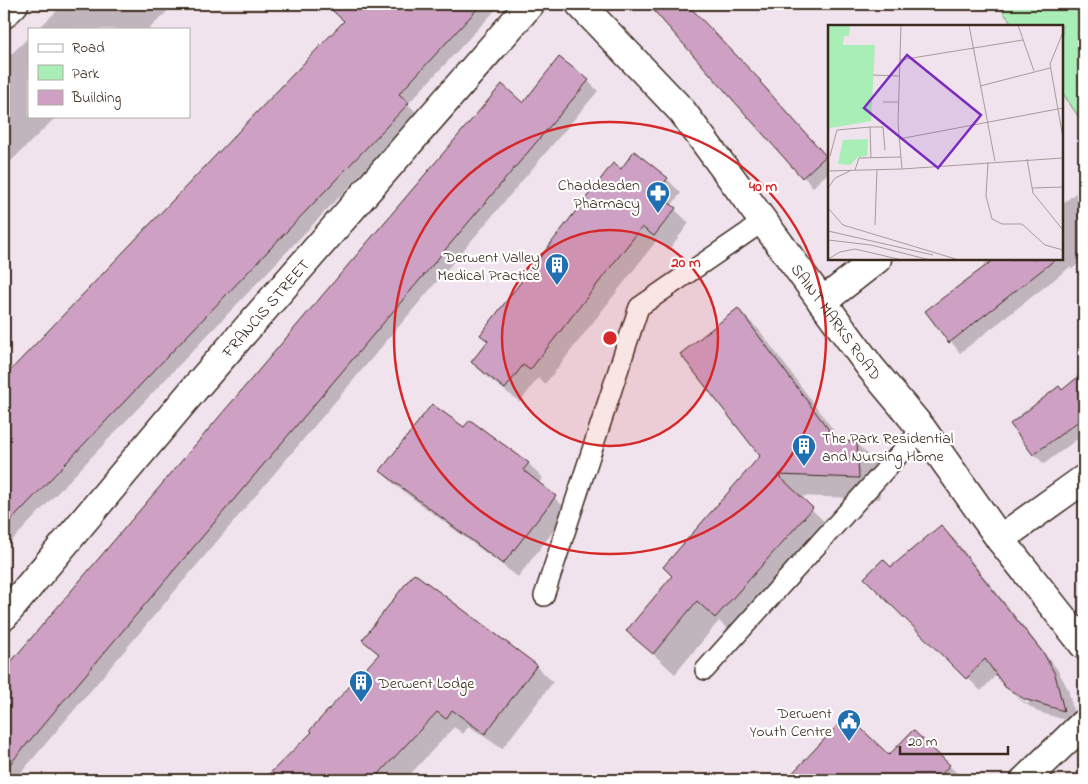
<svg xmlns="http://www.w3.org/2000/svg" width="1088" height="784" viewBox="0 0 1088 784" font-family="'Indie Flower',sans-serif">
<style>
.green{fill:#a9edb7;stroke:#728c6a}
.shadow{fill:#0003}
.building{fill:#cea1c4;stroke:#3b2a1e}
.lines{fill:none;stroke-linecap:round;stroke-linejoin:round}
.lane-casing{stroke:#3b2a1e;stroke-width:22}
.street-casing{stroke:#3b2a1e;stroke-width:31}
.secondary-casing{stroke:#3b2a1e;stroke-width:31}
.lane{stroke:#fff;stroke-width:19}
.street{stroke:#fff;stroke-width:28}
.secondary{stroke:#fff;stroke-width:28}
.ring{fill:none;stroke:#d62828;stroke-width:2.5}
.labels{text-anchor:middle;stroke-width:4.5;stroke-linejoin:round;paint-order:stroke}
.poi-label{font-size:16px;fill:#3b2a1e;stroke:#fff;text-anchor:end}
.street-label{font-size:16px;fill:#3b2a1e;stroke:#fff}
.inset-road{fill:none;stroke:#a8999a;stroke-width:1}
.view{fill:#7b2cbf;fill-opacity:0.15;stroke:#7b2cbf;stroke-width:2.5}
.inset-edge{fill:none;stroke:#3b2a1e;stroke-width:2.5}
.centre{fill:#d62828;stroke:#fff;stroke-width:2.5}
.ring-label{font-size:15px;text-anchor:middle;font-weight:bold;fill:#d62828;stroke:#fff;stroke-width:4.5;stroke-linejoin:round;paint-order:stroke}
</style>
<rect width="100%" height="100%" fill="#f0e3ed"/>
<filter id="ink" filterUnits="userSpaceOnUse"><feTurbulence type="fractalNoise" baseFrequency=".02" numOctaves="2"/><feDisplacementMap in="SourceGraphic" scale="10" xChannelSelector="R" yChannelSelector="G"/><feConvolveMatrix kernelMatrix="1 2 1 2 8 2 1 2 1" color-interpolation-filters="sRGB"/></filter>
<g filter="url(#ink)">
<path class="green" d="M997 4H1084V125L1062 92V26H1014Z"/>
<path class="shadow" d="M64 4H175L149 29H38Z
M353 4H501L408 104 418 114 4 549V379L345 21 341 17Z
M648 4H686L770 92 769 93 829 160V172L813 187Z
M29 37V116H57L4 168V61Z
M588 81 598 91 15 780H4V672L502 86 523 104Z
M621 171 667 179 681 193 671 206 689 223 669 250 657 240 545 384 538 378 520 402 487 377 472 362Z
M1082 188 1084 190V259L1072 269 1070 267 960 353 927 311 985 268 983 265 990 259H1062V204Z
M738 309 760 331 843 443H856L877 464 880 499 798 496 834 531 737 638 719 621 675 674 628 631 673 576 762 456Z
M1084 374V434L1044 464 1034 454 1063 391Z
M470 422 529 464 543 478 538 484 569 511 518 577 396 486 381 471 464 429Z
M941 526 955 540 1057 669 1068 689 1076 723 1038 712 1020 700 1015 695 1028 704 1029 702 1012 690V692L997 674 981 691 866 578 891 569Z
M363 640 536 666 553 682 502 749 469 726 463 734 454 727 405 780H265L314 732 380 656Z
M847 717 889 756 913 731 964 780H787Z"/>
<path class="building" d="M325 4H482L399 94 409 103 4 528V377L344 21Z
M648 4H687L761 81 760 82 826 156 802 178Z
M559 57 589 80 4 771V670L502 84 523 103Z
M634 151 668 178 656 193 676 208 654 236 642 227 530 370 523 365 505 389 471 362 488 341 480 335 613 163 621 169Z
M995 259H1056L949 343 925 311Z
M738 308 837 441 857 442 859 478 778 475 813 508 715 618 697 601 653 654 626 631 672 576 663 567 760 456 680 354Z
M1084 372V417L1033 455 1010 424 1059 386 1062 390Z
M432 404 464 427 470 420 529 463 523 470 556 496 503 564 380 471Z
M941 525 1044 654 1055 674 1064 711 1024 699 1005 687 985 659 966 679 864 578 883 559 891 567Z
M414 573 537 665 485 734 452 710 446 719 437 712 373 780H263L312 732 310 730 379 654 362 640Z
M847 715 889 755 913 730 950 765 936 780H786Z"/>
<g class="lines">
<g class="lane-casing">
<path id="lane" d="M544 596 639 307 764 221
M705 670 922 429"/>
</g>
<g class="street-casing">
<g id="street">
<path d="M822 302 877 259"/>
<path d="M1000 539 1084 479"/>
<path id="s1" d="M4 616 196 387 530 4"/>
<path d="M1025 780 1084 723"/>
</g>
</g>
<g class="secondary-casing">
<g id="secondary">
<path id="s2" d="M580 4 682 111 871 368 922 429 1000 539 1084 645"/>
<path d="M4 14 14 4"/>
</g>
</g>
<use href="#lane" class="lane"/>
<use href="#street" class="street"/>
<use href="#secondary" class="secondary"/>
</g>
</g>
<circle cx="610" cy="338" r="108" fill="#d62828" fill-opacity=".12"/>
<g class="ring">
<circle cx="610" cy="338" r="108"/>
<circle cx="610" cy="338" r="216"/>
</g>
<defs>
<g id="pharmacy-pin" transform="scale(1.25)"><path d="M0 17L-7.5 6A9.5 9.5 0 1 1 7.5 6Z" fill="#1f6fb2" stroke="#fff"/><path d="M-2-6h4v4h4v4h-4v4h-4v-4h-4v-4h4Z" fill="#fff"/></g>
<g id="building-pin" transform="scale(1.25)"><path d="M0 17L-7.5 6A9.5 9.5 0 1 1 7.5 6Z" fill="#1f6fb2" stroke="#fff"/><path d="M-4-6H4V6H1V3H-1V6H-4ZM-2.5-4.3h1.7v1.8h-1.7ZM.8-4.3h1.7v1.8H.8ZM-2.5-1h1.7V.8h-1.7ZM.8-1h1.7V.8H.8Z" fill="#fff"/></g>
<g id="civic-pin" transform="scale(1.25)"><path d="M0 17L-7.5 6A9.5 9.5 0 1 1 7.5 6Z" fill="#1f6fb2" stroke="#fff"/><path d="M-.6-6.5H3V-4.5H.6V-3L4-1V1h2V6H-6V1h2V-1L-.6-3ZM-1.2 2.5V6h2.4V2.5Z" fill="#fff"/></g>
</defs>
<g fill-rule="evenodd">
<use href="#pharmacy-pin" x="658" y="193"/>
<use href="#building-pin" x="557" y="265"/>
<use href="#building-pin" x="804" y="446"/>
<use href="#building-pin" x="361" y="682"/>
<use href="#civic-pin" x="849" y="721"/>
</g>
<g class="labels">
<g class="poi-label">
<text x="640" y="190">Chaddesden<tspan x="640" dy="18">Pharmacy</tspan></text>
<text x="540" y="262">Derwent Valley<tspan x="540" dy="18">Medical Practice</tspan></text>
<text x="822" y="443" text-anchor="start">The Park Residential<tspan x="822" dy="18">and Nursing Home</tspan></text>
<text x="378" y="688" text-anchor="start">Derwent Lodge</text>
<text x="832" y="718">Derwent<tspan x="832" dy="18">Youth Centre</tspan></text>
</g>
<g class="street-label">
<text dy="6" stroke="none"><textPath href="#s1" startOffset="404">FRANCIS STREET</textPath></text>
<text dy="6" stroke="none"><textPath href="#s2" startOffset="409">SAINT MARKS ROAD</textPath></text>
</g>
</g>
<g transform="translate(828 25)">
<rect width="235" height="235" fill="#f0e3ed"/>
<path d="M0 0H22L21 11H16L15 20H47L43 96 2 103 0 112ZM40 114 39 131 30 132 22 140 10 139 15 115Z" fill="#a9edb7"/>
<path class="inset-road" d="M73 0 70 98 74 144M141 0 167 136M190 0 206 46M235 7 222 39 235 113M72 35 195 15M45 50 72 51M152 61 222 43M55 77H71M71 114 235 83M2 131 9 105 42 102M43 133 42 102H55L57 125M199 134 205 168 235 205M160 137 158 171 164 194 174 199H194L217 220 235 225M27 145 31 133 73 132M0 146 74 144 235 133M0 163 7 153 22 146M204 163 235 162M0 183 15 200 131 235M47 200 49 144M0 206 105 230M0 215 43 220 102 235M0 234 12 227 27 224 74 235"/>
<path class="view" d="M79 30 153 90 110 143 36 83Z"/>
<rect width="235" height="235" class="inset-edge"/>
</g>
<circle cx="610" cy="338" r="8" class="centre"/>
<g class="ring-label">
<text x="763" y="191">40 m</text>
<text x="686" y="267">20 m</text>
</g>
<rect width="1088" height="784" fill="none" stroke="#fff" stroke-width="20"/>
<rect x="10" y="10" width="1068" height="764" fill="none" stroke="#3b2a1e" stroke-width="2" filter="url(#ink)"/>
<rect x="28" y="28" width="162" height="90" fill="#ffffff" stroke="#b1aaa5"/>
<rect x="38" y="44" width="25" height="8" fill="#ffffff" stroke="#b1aaa5"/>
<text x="72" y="52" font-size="15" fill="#3b2a1e">Road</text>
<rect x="38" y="65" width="25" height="15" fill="#a9edb7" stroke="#b1aaa5"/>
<text x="72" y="78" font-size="15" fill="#3b2a1e">Park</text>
<rect x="38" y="90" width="25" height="15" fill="#cea1c4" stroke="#b1aaa5"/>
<text x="72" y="102" font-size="15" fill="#3b2a1e">Building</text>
<path d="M900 746v8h108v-8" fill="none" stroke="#3b2a1e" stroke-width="2.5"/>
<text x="908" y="746" font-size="15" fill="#3b2a1e" stroke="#ffffff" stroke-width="4" paint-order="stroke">20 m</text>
</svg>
